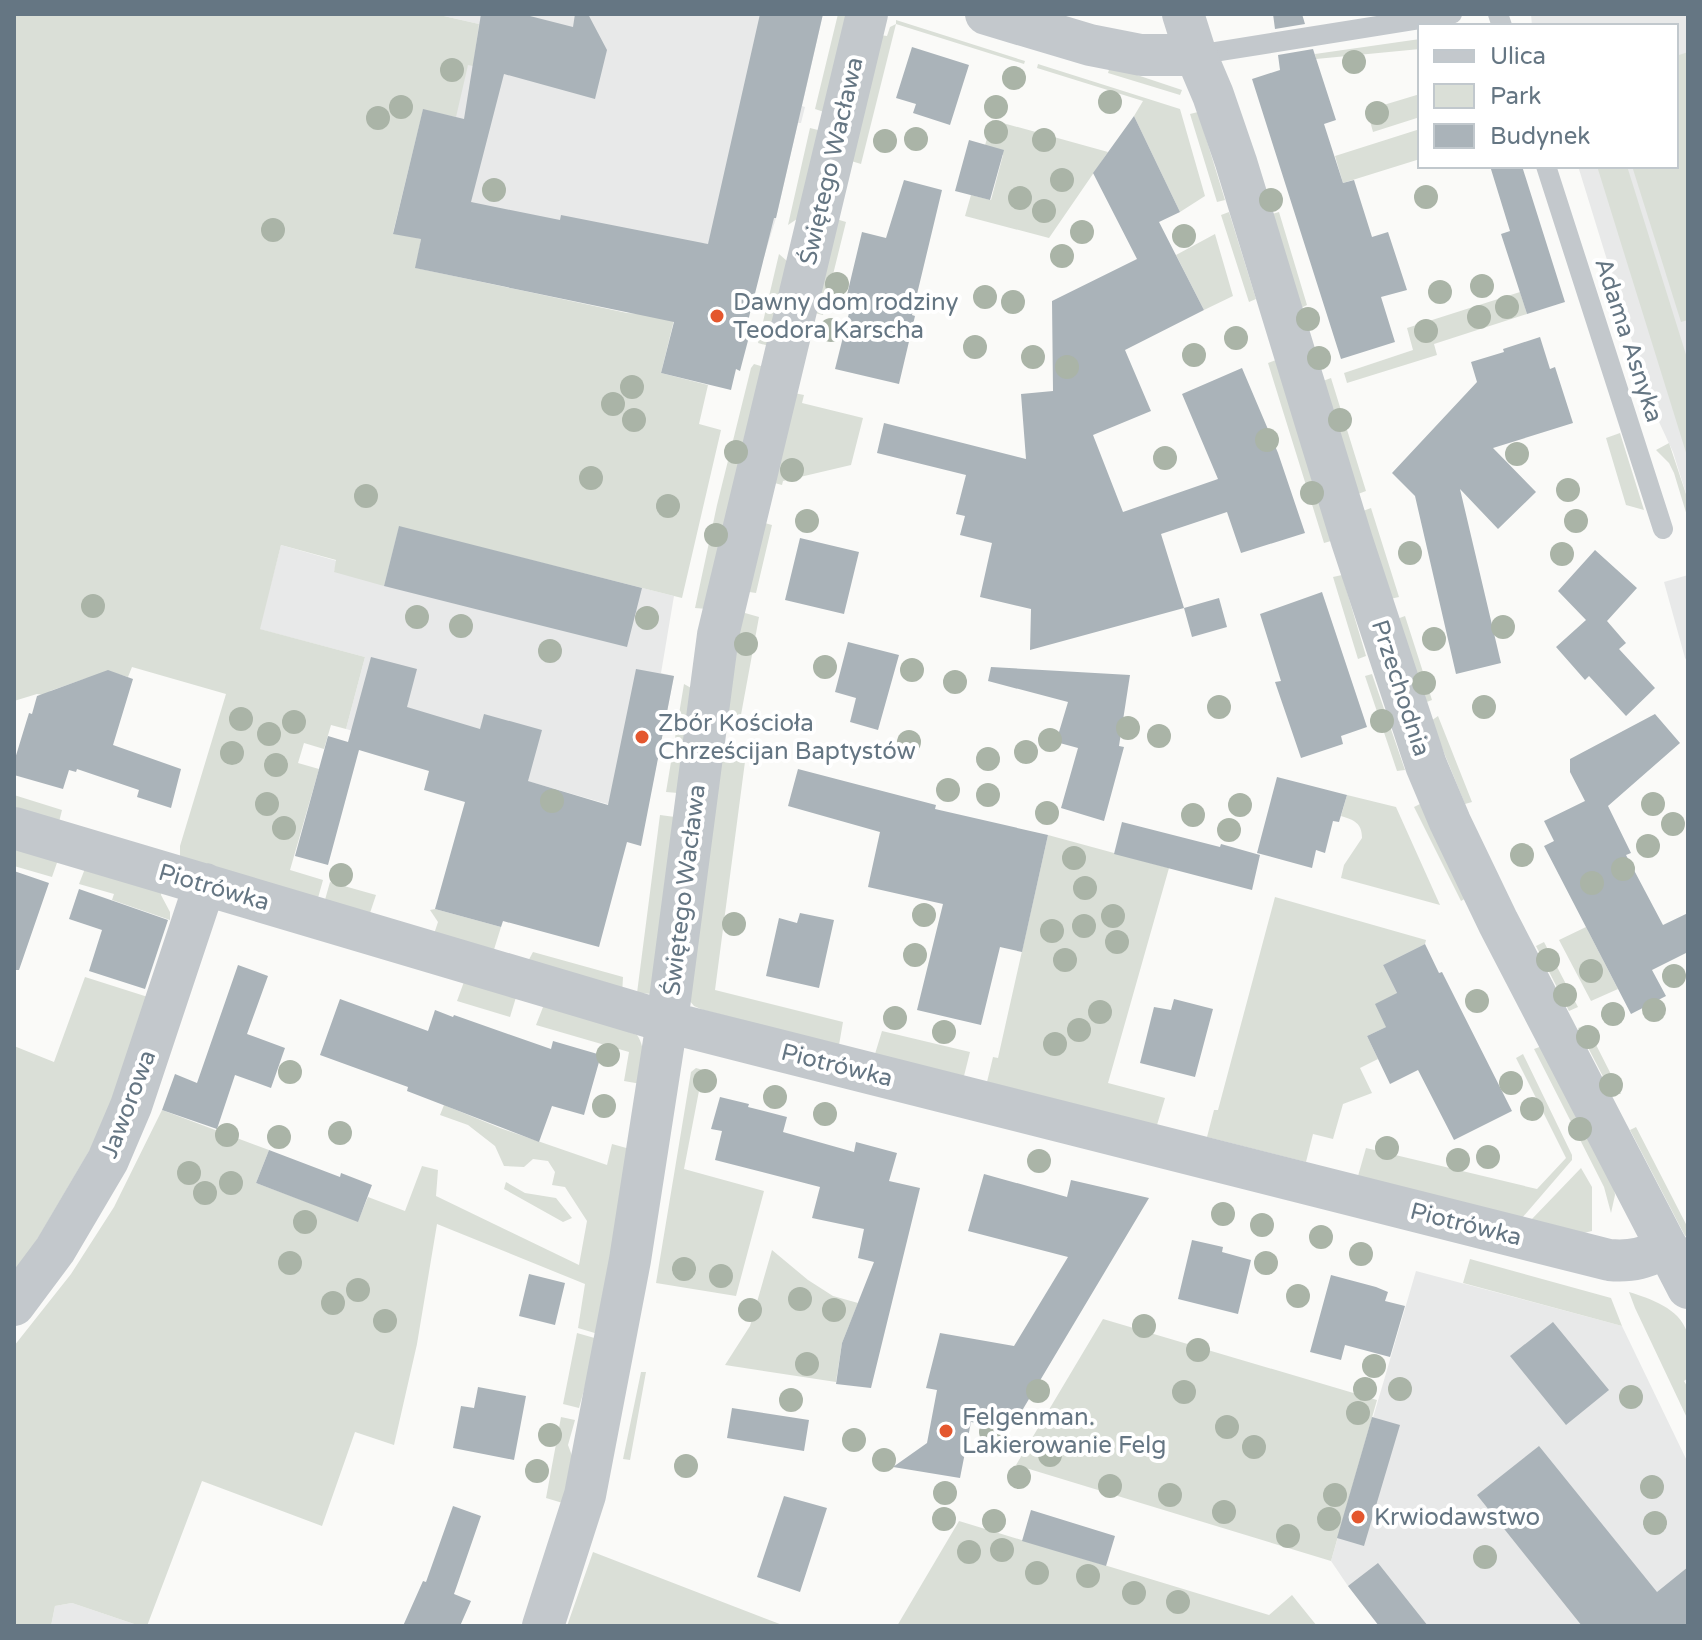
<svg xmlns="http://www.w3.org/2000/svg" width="1702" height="1640" viewBox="0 0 1702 1640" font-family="'Varela Round',sans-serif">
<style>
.built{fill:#e8e9e9}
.green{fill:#dadfd7}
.building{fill:#aab3b9}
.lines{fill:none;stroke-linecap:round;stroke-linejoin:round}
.service{stroke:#c3c8cc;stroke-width:20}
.minor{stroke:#c3c8cc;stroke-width:42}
.tree{fill:#aab4a7}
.poi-dot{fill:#e4572e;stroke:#fff;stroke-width:3}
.labels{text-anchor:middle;stroke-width:8;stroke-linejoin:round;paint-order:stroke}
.street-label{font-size:24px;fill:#657683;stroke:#fff}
.poi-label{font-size:24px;fill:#657683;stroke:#fff;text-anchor:start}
</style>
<rect width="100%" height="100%" fill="#fafaf8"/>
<path class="built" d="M435 14H823L802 106 805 107 801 123H798L776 218 764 257 703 243 689 295 393 234 423 109 469 64 479 24Z
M1531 14H1688V500L1673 452 1653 409 1578 166H1676V26H1532Z
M399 526 674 596 661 673 674 676 651 792 642 814 346 729 365 657 259 629 281 545 337 561 334 572Z
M1688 575V662L1685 658 1664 582Z
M1416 1271 1622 1326 1688 1463V1626H1379L1348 1586 1331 1561Z
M72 1603 140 1626H51L55 1606Z"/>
<path class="green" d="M14 14H435L479 24 473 66 468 65 456 117 423 110 393 233 421 239 416 268 627 313 675 316 661 373 708 385 699 424 721 430 682 598 399 527 384 586 334 572 336 560 281 545 260 629 365 657 346 729 331 725 324 749 304 743 298 763 319 769 290 870 323 880 316 905 180 865V846L226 694 132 667 128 677 114 673 84 679 50 691 49 696 37 694 14 701Z
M838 14H852L827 113 815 109Z
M896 20 1025 61 1024 64 896 24 861 164 848 160 880 35 887 36 890 27 896 24Z
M1420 39V49L1316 59 1315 54Z
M1688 52V320L1681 322 1632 166H1676V56Z
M1038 64 1180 109 1205 196 1180 212 1134 116 1143 101 1037 68Z
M1110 66 1182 90 1180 95 1108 73Z
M1420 94V117L1373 132 1367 110Z
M1198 112 1225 200 1217 202 1190 114Z
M992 120 1108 152 1049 238 965 216 971 195 991 200 1003 155 984 149Z
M810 128 822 131 800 217 788 225Z
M1420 129V159L1343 183 1335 156Z
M1597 166H1627L1688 361V459Z
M1229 212 1256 299 1249 302 1221 215Z
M1279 212 1307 305 1301 308 1272 214Z
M833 218 846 222 823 315 810 312Z
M1215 234 1233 296 1204 310 1176 255Z
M779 254 787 261 769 346 758 343Z
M1520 292 1527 314 1434 344 1437 355 1347 383 1344 373 1413 350 1407 328Z
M1276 360 1331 541 1324 543 1268 363Z
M754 364 764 367 707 609 695 608 717 505 751 368Z
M1331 378 1366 491 1358 494 1323 381Z
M789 392 804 395 802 403 863 418 851 465 783 481 782 485 767 481Z
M1620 433 1644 510 1626 505 1606 438Z
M1669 443 1688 500V519L1674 473 1669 463 1656 450Z
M1371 508 1399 597 1390 599 1363 511Z
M758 521 772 525 756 593 743 591Z
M1342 575 1366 656 1358 659 1333 577Z
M738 611 759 617 738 731 720 727Z
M1405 616 1432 700 1424 703 1397 619Z
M1372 674 1405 770 1397 771 1365 676Z
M684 684 693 689 678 793 666 792Z
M1438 716 1472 802 1465 804 1431 721Z
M717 745 746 754 715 990 843 1022 839 1045 703 1010 694 1006 689 1000Z
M14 795 62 810 58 826 14 814Z
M1347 795 1396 807 1440 905 1341 878 1344 865 1362 838C1362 823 1354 820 1341 816Z
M1422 803 1468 897 1461 901 1414 807Z
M660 815 675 817 654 994 637 993Z
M1048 835 1169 868 1108 1083 1165 1098 1157 1125 987 1082 993 1057 998 1058Z
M14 843 59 857 52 877 14 866Z
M86 866 162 889 161 895 170 912V920L112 900 114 894 79 884Z
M330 882 376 895 368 919 323 907Z
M1275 897 1426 940 1425 944 1383 965 1397 993 1386 1027 1367 1036 1378 1059 1360 1068 1372 1093 1343 1104 1333 1139 1313 1134 1306 1162 1207 1137 1214 1110H1218Z
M435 909 501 927 492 956 432 940 438 922 430 910Z
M1586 927 1618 989 1591 1001 1559 940Z
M1544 942 1578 1007 1569 1011 1536 946Z
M533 952 623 977 622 995 525 967Z
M85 977 151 998 105 1124 14 1279V1046L54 1062Z
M465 979 517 994 510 1017 457 1001Z
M545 1002 637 1035C647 1049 642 1067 641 1084L624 1081 629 1052 536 1025Z
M1586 1025 1621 1094H1612L1578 1028Z
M882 1031 970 1052 964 1076 875 1054Z
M1542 1046 1614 1187 1615 1195 1611 1213 1604 1187 1534 1049Z
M1523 1054 1572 1155V1160L1522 1218 1358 1176 1366 1148 1537 1189 1566 1158 1516 1058Z
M696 1068 703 1070 684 1169 764 1191 736 1296 656 1283 691 1072Z
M444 1105 500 1128 607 1165 612 1144 630 1149 598 1334 578 1328 585 1284 437 1224 417 1344 394 1445 355 1432 322 1526 202 1481 147 1626H140L72 1603 55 1606 51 1626H14V1346L71 1274 114 1207 162 1110 269 1150 256 1183 358 1221 368 1197 405 1211 422 1166 438 1170 436 1196 579 1265 587 1221 565 1187 552 1185 555 1172 548 1161 533 1159 524 1167 504 1166 495 1146 468 1125 440 1115Z
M1636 1127 1688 1228V1235L1685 1236 1630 1130Z
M1581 1168 1592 1187V1231L1584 1233 1531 1220Z
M506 1182 525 1193 556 1198 572 1218 563 1222 504 1189Z
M772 1250 808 1280 833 1296 858 1303 842 1343 836 1382 725 1365 750 1326Z
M1470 1259 1611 1298 1622 1326 1463 1283Z
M1629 1292C1651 1299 1679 1308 1687 1332 1691 1345 1688 1364 1688 1378L1684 1381 1688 1388V1420L1635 1308Z
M1103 1319 1377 1400 1331 1561 1016 1465Z
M577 1333 598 1339 579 1408 563 1404Z
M641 1372H646L630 1460 623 1459Z
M561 1417 575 1420 568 1445 575 1464 566 1504 546 1498Z
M959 1521 1269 1615 1292 1595 1317 1626H897Z
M593 1552 785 1626H567Z"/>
<path class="building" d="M481 14H522L573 27 575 14H588L607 50 595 99 504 74 471 202 560 220 561 215 708 244 760 14H823L776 218H774L745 333H750L740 371 736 369 731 390 661 373 674 322 415 268 421 239 393 234 423 109 464 119Z
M1273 14H1302L1305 24 1275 29Z
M912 47 969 65 950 125 913 113 916 104 896 98Z
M1313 49 1336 120 1324 124 1343 183 1354 180 1372 237 1388 232 1407 290 1381 297 1395 342 1341 359 1252 79 1280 70 1278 55Z
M1134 116 1180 212 1159 222 1204 310 1125 350 1151 411 1093 435 1123 512 1218 479 1182 394 1242 368 1278 453 1305 533 1241 553 1227 512 1161 534 1184 608 1030 650 1031 609 980 597 992 543 960 535 965 516 956 514 966 475 877 453 884 423 1026 459 1021 394 1053 391 1052 301 1137 259 1093 173Z
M969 140 1004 150 990 200 955 191Z
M1490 166H1522L1565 302 1527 314 1501 234 1510 231Z
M904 180 942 190 912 315 915 316 899 384 835 369 852 301 846 299 862 232 886 238Z
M1540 337 1550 369 1555 367 1573 423 1493 448 1536 492 1498 529 1460 489 1501 663 1456 674 1415 496 1392 473 1477 382 1471 362 1504 352 1503 349Z
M399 526 642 588 627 647 384 586Z
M800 538 859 552 844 614 785 600Z
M1595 550 1637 588 1607 621 1626 643 1619 649 1655 688 1626 716 1589 676 1585 680 1556 647 1586 620 1558 591Z
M1322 592 1367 727 1341 736 1343 744 1301 758 1275 682 1281 681 1260 614Z
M1219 598 1227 627 1192 637 1184 608Z
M848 642 899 655 878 730 850 722 856 698 835 692Z
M371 657 417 669 407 707 480 729 484 714 542 730 528 781 608 805 636 669 674 676 641 846 627 842 599 947 503 921 501 927 435 909 465 802 424 790 429 771 359 750 328 865 295 856 328 736 348 742Z
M991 667 1130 675 1119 746 1124 747 1104 821 1061 808 1078 748 1056 742 1068 702 988 681Z
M108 670 133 679 113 745 181 769 171 808 137 797 139 790 77 769 76 772 69 770 63 789 14 775V762L29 713 32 714 37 696Z
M1655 714 1680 743 1608 806 1631 853 1626 855 1663 925 1688 913V952L1652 970 1666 996 1631 1014 1544 846 1554 841 1544 821 1585 801 1570 772V759Z
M798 769 936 805 935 809 1048 835 1022 952 1000 947 981 1025 917 1010 943 904 868 887 880 832 788 806Z
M1277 777 1347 795 1339 822 1333 821 1325 853 1316 850 1312 868 1257 853Z
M1122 822 1220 847 1221 844 1260 855 1252 890 1114 854Z
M14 871 49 883 19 970H14Z
M79 889 168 920 145 989 89 971 102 930 69 919Z
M800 913 834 920 819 988 766 976 779 918 797 923Z
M1425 944 1439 973 1442 972 1512 1111 1454 1140 1418 1070 1390 1084 1367 1036 1386 1027 1375 1004 1397 993 1383 965Z
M238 965 268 976 247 1034 285 1048 271 1088 235 1075 217 1129 162 1110 175 1074 197 1083Z
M340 999 428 1031 435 1010 453 1017 454 1015 551 1049 553 1041 601 1055 584 1115 552 1106 539 1142 407 1091 408 1087 320 1055Z
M1174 999 1213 1009 1195 1077 1140 1063 1154 1007 1171 1010Z
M720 1097 749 1104 748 1107 787 1117 783 1132 854 1152 856 1142 897 1153 889 1181 920 1188 871 1388 836 1384 842 1343 874 1262 858 1258 864 1229 812 1218 820 1187 715 1160 722 1131 711 1129Z
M269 1150 340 1177 341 1173 372 1185 358 1222 256 1183Z
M984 1174 1067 1197 1071 1180 1149 1198 1011 1429 971 1422 960 1478 893 1467 927 1443 937 1390 926 1388 940 1333 1014 1346 1068 1257 968 1231Z
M1192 1240 1223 1247 1222 1252 1251 1260 1238 1314 1178 1299Z
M529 1274 565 1283 555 1325 519 1316Z
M1331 1275 1376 1287 1388 1292 1385 1301 1405 1306 1390 1357 1345 1345 1341 1360 1310 1352Z
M1553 1322 1609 1390 1566 1425 1510 1356Z
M478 1387 526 1396 514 1460 453 1448 461 1406 474 1408Z
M732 1408 809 1420 804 1451 727 1438Z
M1372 1417 1400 1425 1364 1546 1337 1538Z
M1539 1446 1657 1592 1688 1567V1626H1582L1477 1495Z
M784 1496 827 1508 800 1592 757 1577Z
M453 1506 481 1516 454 1594 471 1601 460 1626H403L423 1581 426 1582Z
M1031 1510 1115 1536 1106 1566 1022 1541Z
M1378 1563 1428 1626H1379L1348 1586Z"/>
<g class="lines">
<path class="service" d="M1498 14 1502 26
M1196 55 1452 14
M1546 166 1663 529"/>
<path class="minor" d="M986 14 1090 45 1141 55H1196
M1183 14 1196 55 1213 95 1236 162 1352 541 1426 765 1450 822 1498 922 1688 1288
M14 828 667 1022 1609 1260C1633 1262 1645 1258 1667 1247
M14 1305 55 1250 108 1160 131 1106 205 884
M543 1626 585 1495 630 1260 667 1022 718 635 867 14"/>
</g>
<g class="tree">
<circle cx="1354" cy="62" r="12"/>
<circle cx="452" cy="70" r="12"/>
<circle cx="1014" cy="78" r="12"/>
<circle cx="1110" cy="102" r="12"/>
<circle cx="401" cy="107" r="12"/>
<circle cx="996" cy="107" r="12"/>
<circle cx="1377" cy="113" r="12"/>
<circle cx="378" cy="118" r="12"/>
<circle cx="996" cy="132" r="12"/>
<circle cx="916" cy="139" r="12"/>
<circle cx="1044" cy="140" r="12"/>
<circle cx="885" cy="141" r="12"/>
<circle cx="1062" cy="180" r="12"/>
<circle cx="494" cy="190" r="12"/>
<circle cx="1426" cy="197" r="12"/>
<circle cx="1020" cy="198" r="12"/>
<circle cx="1271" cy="200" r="12"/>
<circle cx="1044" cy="211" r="12"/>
<circle cx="273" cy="230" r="12"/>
<circle cx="1082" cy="232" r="12"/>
<circle cx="1184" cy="236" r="12"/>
<circle cx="1062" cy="256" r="12"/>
<circle cx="837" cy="284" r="12"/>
<circle cx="1482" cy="286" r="12"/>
<circle cx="1440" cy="292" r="12"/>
<circle cx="985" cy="297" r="12"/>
<circle cx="1013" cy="302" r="12"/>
<circle cx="1507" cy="307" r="12"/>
<circle cx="1479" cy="317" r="12"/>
<circle cx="1308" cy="319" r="12"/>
<circle cx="831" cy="330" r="12"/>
<circle cx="1426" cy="331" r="12"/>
<circle cx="1236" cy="338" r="12"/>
<circle cx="975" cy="347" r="12"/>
<circle cx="1194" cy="355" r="12"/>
<circle cx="1033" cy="357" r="12"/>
<circle cx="1319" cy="358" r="12"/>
<circle cx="1067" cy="367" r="12"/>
<circle cx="632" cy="387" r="12"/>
<circle cx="613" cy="404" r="12"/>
<circle cx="634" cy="420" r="12"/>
<circle cx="1340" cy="420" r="12"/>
<circle cx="1267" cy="440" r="12"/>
<circle cx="736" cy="452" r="12"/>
<circle cx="1517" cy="454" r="12"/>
<circle cx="1165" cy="458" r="12"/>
<circle cx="792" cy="470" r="12"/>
<circle cx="591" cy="478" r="12"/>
<circle cx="1568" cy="490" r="12"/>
<circle cx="1312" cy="493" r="12"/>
<circle cx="366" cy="496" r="12"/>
<circle cx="668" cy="506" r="12"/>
<circle cx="807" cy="521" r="12"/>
<circle cx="1576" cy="521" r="12"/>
<circle cx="716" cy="535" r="12"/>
<circle cx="1410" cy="553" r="12"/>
<circle cx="1562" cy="554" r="12"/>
<circle cx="93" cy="606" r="12"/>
<circle cx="417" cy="617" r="12"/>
<circle cx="647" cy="618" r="12"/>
<circle cx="461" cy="626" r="12"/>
<circle cx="1503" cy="627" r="12"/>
<circle cx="1434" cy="639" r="12"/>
<circle cx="746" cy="644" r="12"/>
<circle cx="550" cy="651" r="12"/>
<circle cx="825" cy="667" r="12"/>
<circle cx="912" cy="670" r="12"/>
<circle cx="955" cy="682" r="12"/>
<circle cx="1424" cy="683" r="12"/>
<circle cx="1219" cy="707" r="12"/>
<circle cx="1484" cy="707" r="12"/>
<circle cx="241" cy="719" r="12"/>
<circle cx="1382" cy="721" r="12"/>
<circle cx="294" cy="722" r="12"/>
<circle cx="1128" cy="728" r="12"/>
<circle cx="269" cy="734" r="12"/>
<circle cx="1159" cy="736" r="12"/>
<circle cx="1050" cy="740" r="12"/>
<circle cx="909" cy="742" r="12"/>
<circle cx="1026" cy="752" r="12"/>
<circle cx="232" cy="753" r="12"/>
<circle cx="988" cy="759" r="12"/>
<circle cx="276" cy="765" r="12"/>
<circle cx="948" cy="790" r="12"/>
<circle cx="988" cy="795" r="12"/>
<circle cx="552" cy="801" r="12"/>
<circle cx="267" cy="804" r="12"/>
<circle cx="1653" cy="804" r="12"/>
<circle cx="1240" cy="805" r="12"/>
<circle cx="1047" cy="813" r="12"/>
<circle cx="1193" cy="815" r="12"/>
<circle cx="1673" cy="824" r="12"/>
<circle cx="284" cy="828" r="12"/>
<circle cx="1229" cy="830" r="12"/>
<circle cx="1648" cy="846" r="12"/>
<circle cx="1522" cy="855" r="12"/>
<circle cx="1074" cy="858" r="12"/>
<circle cx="1623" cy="869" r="12"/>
<circle cx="341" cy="875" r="12"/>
<circle cx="1592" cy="883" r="12"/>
<circle cx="1085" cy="888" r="12"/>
<circle cx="924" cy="915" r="12"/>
<circle cx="1113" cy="916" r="12"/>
<circle cx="734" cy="924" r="12"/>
<circle cx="1084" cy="926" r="12"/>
<circle cx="1052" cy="931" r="12"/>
<circle cx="1117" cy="942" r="12"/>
<circle cx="915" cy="955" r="12"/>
<circle cx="1065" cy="960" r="12"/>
<circle cx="1548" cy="960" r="12"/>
<circle cx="1591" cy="971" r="12"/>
<circle cx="1674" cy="976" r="12"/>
<circle cx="1565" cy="995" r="12"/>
<circle cx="1477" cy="1001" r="12"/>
<circle cx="1654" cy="1010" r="12"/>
<circle cx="1100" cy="1012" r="12"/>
<circle cx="1613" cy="1014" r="12"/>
<circle cx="895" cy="1018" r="12"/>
<circle cx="1079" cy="1030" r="12"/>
<circle cx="944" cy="1032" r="12"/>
<circle cx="1588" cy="1037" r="12"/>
<circle cx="1055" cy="1044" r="12"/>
<circle cx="608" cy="1055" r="12"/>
<circle cx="290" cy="1072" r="12"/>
<circle cx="705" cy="1081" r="12"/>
<circle cx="1511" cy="1083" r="12"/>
<circle cx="1611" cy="1085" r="12"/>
<circle cx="775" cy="1097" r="12"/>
<circle cx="604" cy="1106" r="12"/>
<circle cx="1532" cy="1109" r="12"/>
<circle cx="825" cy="1114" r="12"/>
<circle cx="1580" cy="1129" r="12"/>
<circle cx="340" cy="1133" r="12"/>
<circle cx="227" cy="1135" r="12"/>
<circle cx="279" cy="1137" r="12"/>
<circle cx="1387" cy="1148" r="12"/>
<circle cx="1488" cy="1157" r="12"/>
<circle cx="1458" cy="1160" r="12"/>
<circle cx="1039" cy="1161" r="12"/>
<circle cx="189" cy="1173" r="12"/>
<circle cx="231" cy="1183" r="12"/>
<circle cx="205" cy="1193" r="12"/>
<circle cx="1223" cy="1214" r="12"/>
<circle cx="305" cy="1222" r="12"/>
<circle cx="1262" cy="1225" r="12"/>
<circle cx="1321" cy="1237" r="12"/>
<circle cx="1361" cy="1254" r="12"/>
<circle cx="290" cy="1263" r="12"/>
<circle cx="1266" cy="1263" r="12"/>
<circle cx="684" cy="1269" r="12"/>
<circle cx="721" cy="1276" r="12"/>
<circle cx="358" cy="1290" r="12"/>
<circle cx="1298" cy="1296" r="12"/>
<circle cx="800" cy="1299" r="12"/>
<circle cx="333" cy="1303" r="12"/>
<circle cx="750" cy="1310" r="12"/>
<circle cx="834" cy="1310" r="12"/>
<circle cx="385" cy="1321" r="12"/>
<circle cx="1144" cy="1326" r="12"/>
<circle cx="1198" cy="1350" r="12"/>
<circle cx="807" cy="1364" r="12"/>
<circle cx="1374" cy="1366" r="12"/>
<circle cx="1365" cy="1389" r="12"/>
<circle cx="1400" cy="1389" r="12"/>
<circle cx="1038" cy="1391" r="12"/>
<circle cx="1184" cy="1392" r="12"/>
<circle cx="1631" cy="1397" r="12"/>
<circle cx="791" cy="1400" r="12"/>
<circle cx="1358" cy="1413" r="12"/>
<circle cx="1227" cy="1427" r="12"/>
<circle cx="991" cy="1432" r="12"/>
<circle cx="550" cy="1435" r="12"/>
<circle cx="854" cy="1440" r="12"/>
<circle cx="1254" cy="1447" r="12"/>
<circle cx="1050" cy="1455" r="12"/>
<circle cx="884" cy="1460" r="12"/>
<circle cx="686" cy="1466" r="12"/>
<circle cx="537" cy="1471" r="12"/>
<circle cx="1019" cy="1477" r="12"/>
<circle cx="1110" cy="1486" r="12"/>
<circle cx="1652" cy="1487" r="12"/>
<circle cx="945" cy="1493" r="12"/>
<circle cx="1170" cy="1495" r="12"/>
<circle cx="1335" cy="1495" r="12"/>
<circle cx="1224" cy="1512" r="12"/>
<circle cx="944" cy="1519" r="12"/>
<circle cx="1329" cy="1519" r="12"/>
<circle cx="994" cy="1521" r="12"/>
<circle cx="1655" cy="1523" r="12"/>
<circle cx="1288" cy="1536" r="12"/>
<circle cx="1002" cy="1550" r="12"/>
<circle cx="969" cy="1552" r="12"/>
<circle cx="1485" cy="1557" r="12"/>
<circle cx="1037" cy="1573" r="12"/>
<circle cx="1088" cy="1576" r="12"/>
<circle cx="1134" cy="1593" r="12"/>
<circle cx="1178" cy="1602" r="12"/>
</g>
<g class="poi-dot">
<circle cx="717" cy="316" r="8"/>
<circle cx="642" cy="737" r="8"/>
<circle cx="946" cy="1431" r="8"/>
<circle cx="1358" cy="1517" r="8"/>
</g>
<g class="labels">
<g class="street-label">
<text transform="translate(831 161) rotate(-77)" y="8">Świętego Wacława</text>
<text transform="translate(1629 340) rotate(72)" y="8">Adama Asnyka</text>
<text transform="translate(1401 688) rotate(72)" y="8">Przechodnia</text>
<text transform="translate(214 887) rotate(16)" y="8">Piotrówka</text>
<text transform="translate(684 890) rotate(-83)" y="8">Świętego Wacława</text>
<text transform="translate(837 1065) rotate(14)" y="8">Piotrówka</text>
<text transform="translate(128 1104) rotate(-69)" y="8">Jaworowa</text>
<text transform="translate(1466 1224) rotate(14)" y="8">Piotrówka</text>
</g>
<g class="poi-label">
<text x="733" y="310">Dawny dom rodziny<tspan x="733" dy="28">Teodora Karscha</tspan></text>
<text x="658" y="731">Zbór Kościoła<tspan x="658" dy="28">Chrześcijan Baptystów</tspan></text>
<text x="962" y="1425">Felgenman.<tspan x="962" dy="28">Lakierowanie Felg</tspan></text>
<text x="1374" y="1525">Krwiodawstwo</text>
</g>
</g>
<rect width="1702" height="1640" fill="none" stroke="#657683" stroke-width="32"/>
<rect x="1418" y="24" width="260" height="144" fill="#ffffff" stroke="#c1c8cd" stroke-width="2"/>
<rect x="1434" y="50" width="40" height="12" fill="#c3c8cc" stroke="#c1c8cd" stroke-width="2"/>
<text x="1490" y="64" font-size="24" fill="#657683">Ulica</text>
<rect x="1434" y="84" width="40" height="24" fill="#dadfd7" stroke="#c1c8cd" stroke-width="2"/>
<text x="1490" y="104" font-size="24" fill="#657683">Park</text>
<rect x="1434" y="124" width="40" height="24" fill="#aab3b9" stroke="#c1c8cd" stroke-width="2"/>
<text x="1490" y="144" font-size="24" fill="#657683">Budynek</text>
</svg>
